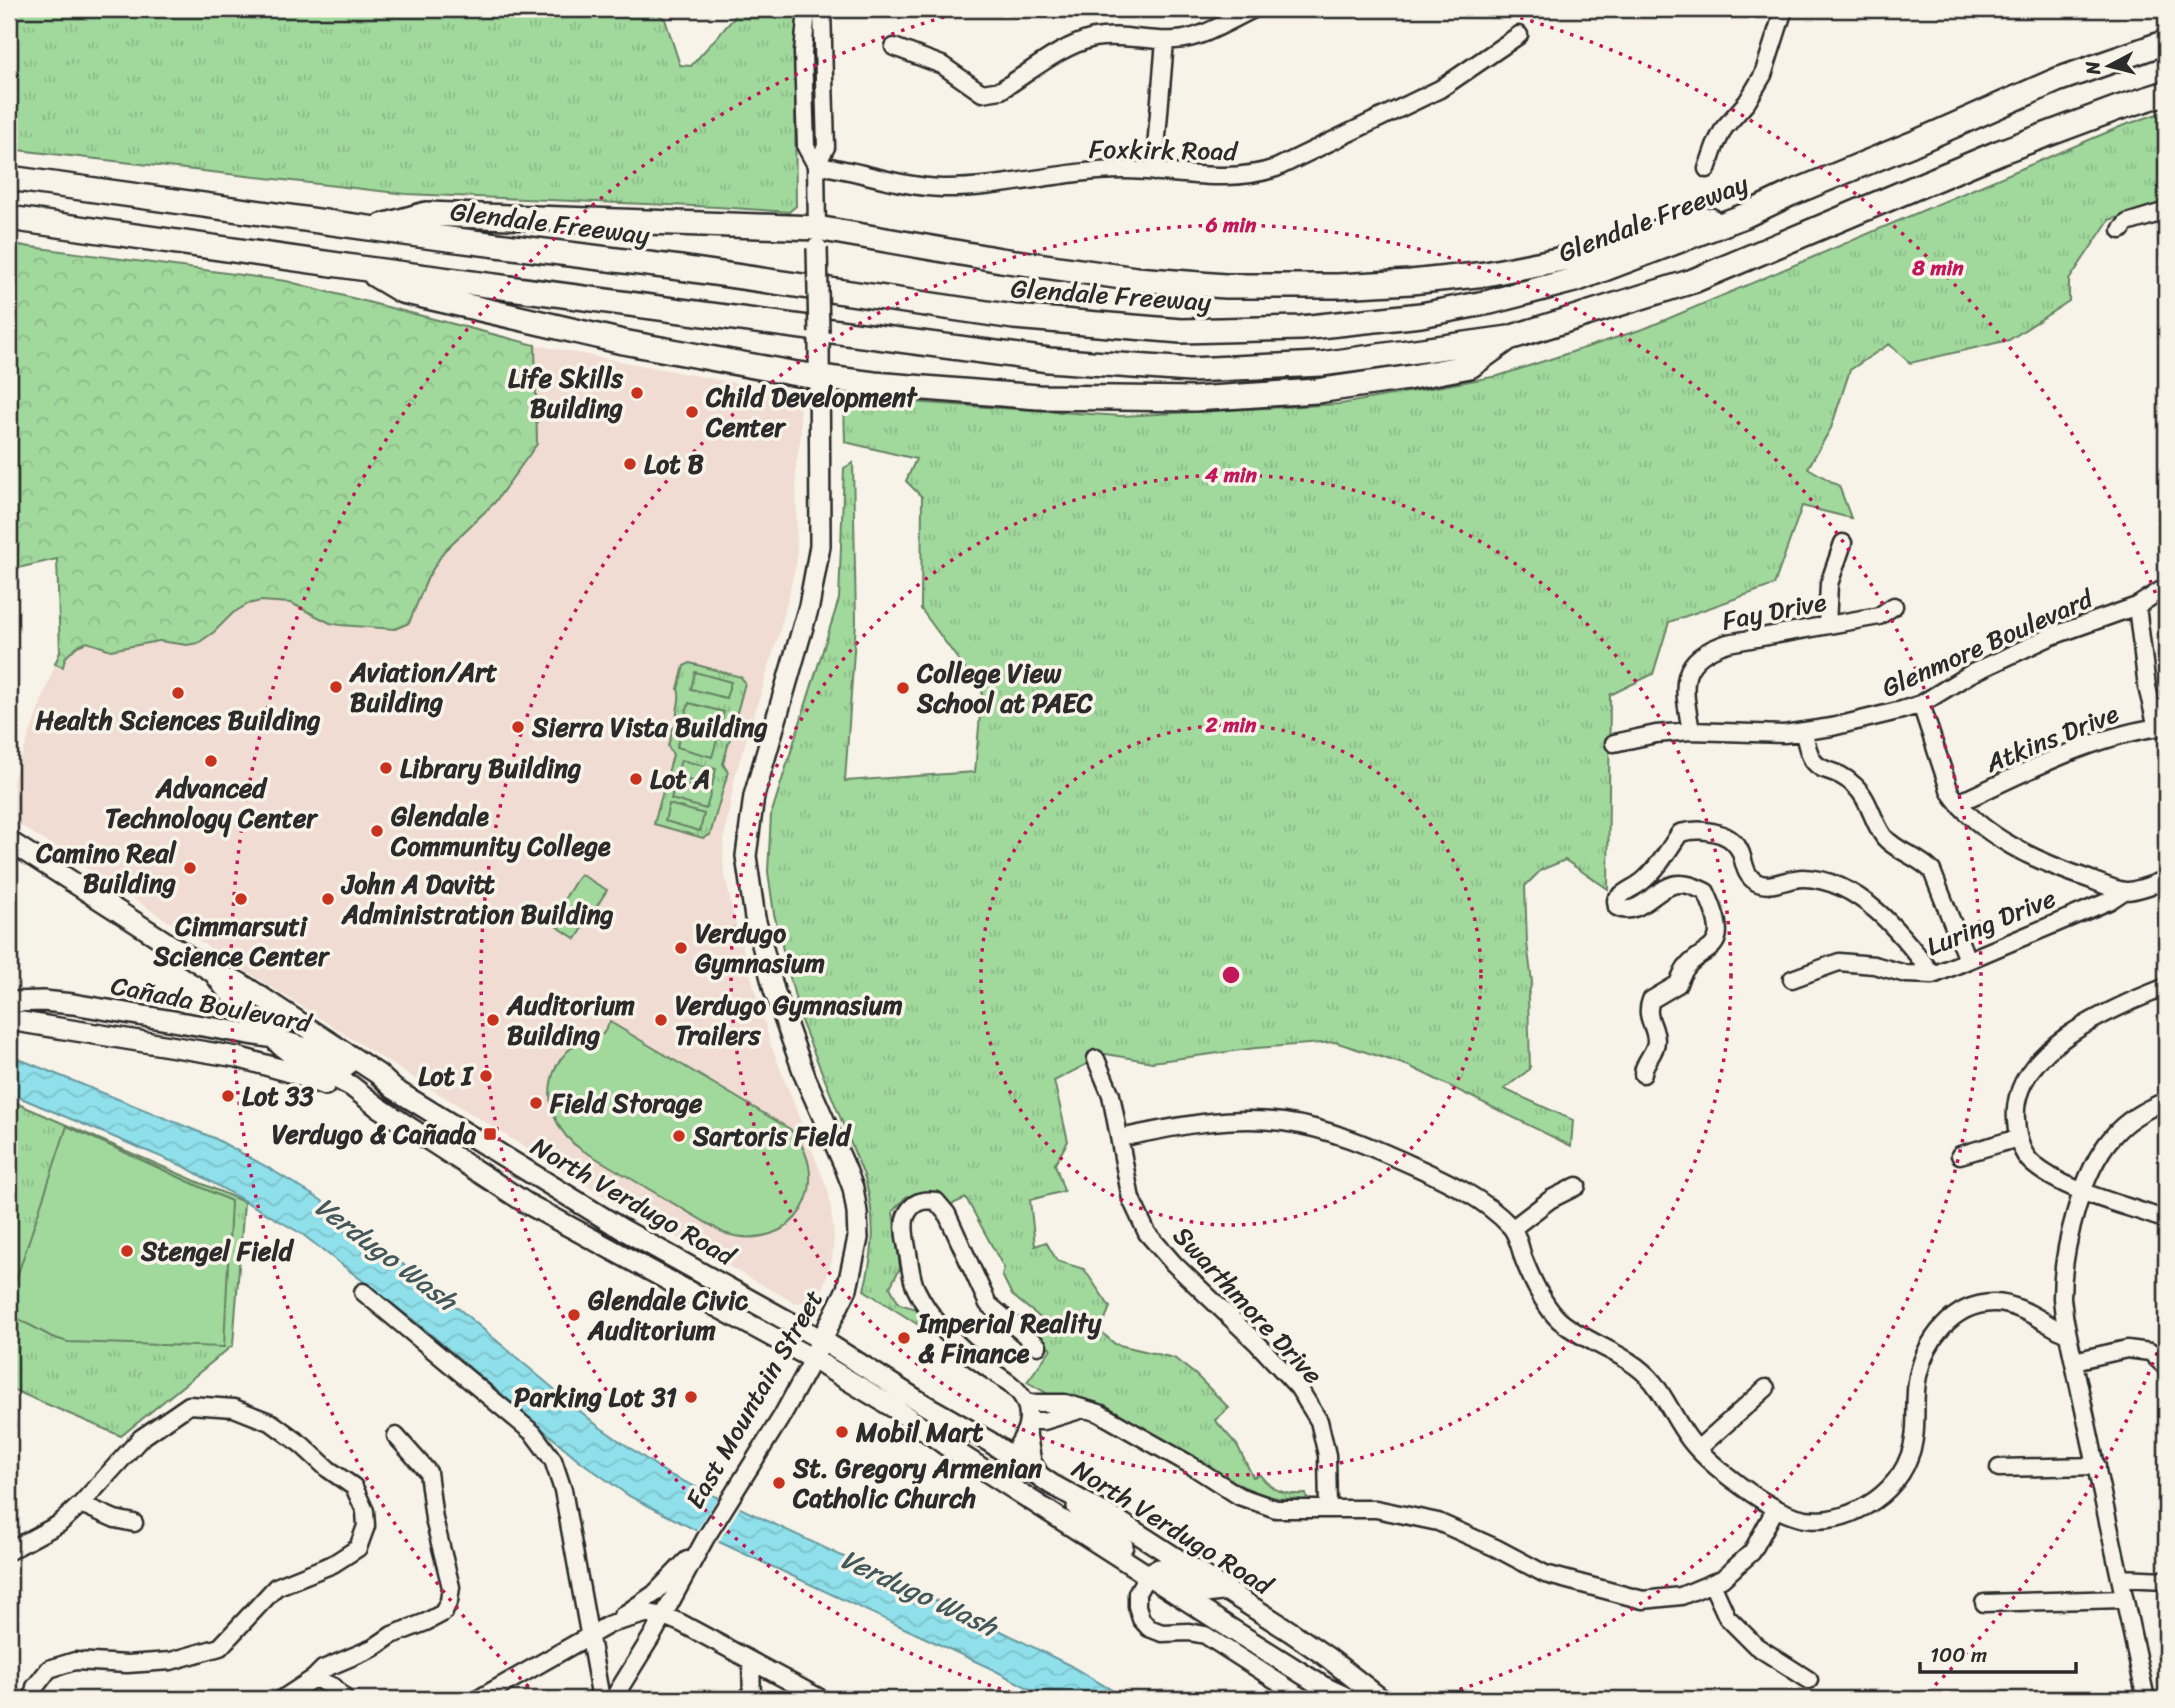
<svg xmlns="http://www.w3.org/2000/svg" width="2175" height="1708" viewBox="0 0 2175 1708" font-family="Sriracha,sans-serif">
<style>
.built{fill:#f0dcd2}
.grass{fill:url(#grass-tufts);stroke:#668264;stroke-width:2}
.forest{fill:url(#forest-crowns);stroke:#668264;stroke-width:2}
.garden{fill:#a1d99d;stroke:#668264;stroke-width:2}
.water{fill:url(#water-waves);stroke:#67989e;stroke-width:2}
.pier{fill:#f7f3e8}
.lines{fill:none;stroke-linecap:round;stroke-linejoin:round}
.minor-casing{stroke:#2b2b2b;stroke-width:21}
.major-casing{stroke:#2b2b2b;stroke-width:24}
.highway-casing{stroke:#2b2b2b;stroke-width:28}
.minor{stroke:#f7f3e8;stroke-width:16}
.major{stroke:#f7f3e8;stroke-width:19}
.highway{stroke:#f7f3e8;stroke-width:23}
.major-bridge-casing{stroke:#2b2b2b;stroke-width:24;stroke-linecap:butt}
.major-bridge{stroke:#f7f3e8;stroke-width:19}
.ring{fill:none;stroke:#c2185b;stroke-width:3.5;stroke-dasharray:3.5 7}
.poi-dot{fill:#c8321e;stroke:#f7f3e8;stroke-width:2.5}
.labels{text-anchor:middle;stroke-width:7;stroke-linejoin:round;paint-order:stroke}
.street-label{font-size:26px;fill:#2b2b2b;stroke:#f7f3e8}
.poi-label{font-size:26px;font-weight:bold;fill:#2b2b2b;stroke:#f7f3e8;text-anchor:start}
.water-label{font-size:28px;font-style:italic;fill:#44585b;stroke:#f7f3e8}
.centre{fill:#c2185b;stroke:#f7f3e8;stroke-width:3.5}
.ring-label{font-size:21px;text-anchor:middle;font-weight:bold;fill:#c2185b;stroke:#f7f3e8;stroke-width:7;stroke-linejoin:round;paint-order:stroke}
</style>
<defs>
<pattern id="grass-tufts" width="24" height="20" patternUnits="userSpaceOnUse" patternTransform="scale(1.75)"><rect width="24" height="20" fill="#a1d99d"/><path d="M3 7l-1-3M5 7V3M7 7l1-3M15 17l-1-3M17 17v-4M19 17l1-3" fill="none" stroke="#8bba87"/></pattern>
<pattern id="forest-crowns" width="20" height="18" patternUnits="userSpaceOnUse" patternTransform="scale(1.75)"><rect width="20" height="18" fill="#a1d99d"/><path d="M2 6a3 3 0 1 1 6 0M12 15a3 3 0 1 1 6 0" fill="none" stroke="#8bba87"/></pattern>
<pattern id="water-waves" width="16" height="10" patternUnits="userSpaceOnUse" patternTransform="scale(1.75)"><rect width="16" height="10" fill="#8fe0ea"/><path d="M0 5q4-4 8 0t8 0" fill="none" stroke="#7cc0c9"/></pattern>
</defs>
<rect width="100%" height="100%" fill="#f7f3e8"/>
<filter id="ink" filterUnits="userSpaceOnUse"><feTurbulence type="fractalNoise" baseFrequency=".0143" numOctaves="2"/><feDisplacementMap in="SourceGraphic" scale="14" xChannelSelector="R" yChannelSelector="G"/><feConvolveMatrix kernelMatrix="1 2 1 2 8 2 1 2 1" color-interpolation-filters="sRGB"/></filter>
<g filter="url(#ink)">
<path class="built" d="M535 345 799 395 801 436 796 465 797 560 780 631 735 776 724 840 723 865 732 909 770 1043 829 1193 834 1236 832 1260 822 1290 813 1299 804 1302 795 1303 613 1202 393 1065 143 905 14 821 9 815V791L55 664 63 667 65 658 77 645 92 642 123 649 146 643 170 642 214 632 233 613 248 604 261 601 291 603 330 623 340 625 395 629 409 623 428 577 444 551 537 444Z"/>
<path class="grass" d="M9 9H657V13L665 19 680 65 691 66 734 18 736 9H799L795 103 796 206 789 212 718 207 406 194 9 149Z
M2166 111V203L2109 220 2069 280V301L2009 340 1910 363 1889 344 1850 370 1831 428 1808 468 1839 486 1851 518 1802 506 1774 585 1669 622 1653 674 1610 695 1608 889 1565 860 1541 870 1525 886 1527 943 1532 982 1528 996 1530 1069 1504 1089 1573 1120 1571 1146 1409 1066 1335 1042 1256 1048 1152 1062 1106 1054 1054 1081 1068 1141 1055 1164 1064 1191 1030 1200 1035 1246 1046 1242 1057 1261 1084 1269 1110 1307 1100 1331 1115 1344 1174 1358 1196 1375 1229 1408 1215 1420 1237 1445 1253 1477 1260 1475C1273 1492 1286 1495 1306 1494L1307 1500C1283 1500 1264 1497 1242 1486L1105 1405 1077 1397 1050 1395 1027 1382 1051 1349 1034 1334 1043 1320 1012 1295 1002 1275 1004 1268 966 1198 950 1205 931 1191 906 1197 893 1211 900 1268 890 1287 899 1304 917 1309 931 1333 864 1290C875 1247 876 1222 865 1178L801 1021 774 914 768 872 771 815 839 599 844 468 853 463 856 622 845 781 975 772 982 692 921 609 922 497 906 481 916 459 845 442 844 405 851 398 1121 416 1341 404 1498 376 1646 328 2122 126Z
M690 663 741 677 745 683 723 764 728 772 710 835 703 838 654 824 673 755 668 746 673 728 678 724C673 712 683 701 678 689L684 666Z
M9 1100 244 1202 233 1345 121 1436 9 1388Z"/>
<path class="forest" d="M9 244 286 281 535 345 537 444 495 502 444 551 428 577 409 623 395 629 340 625 330 623 291 603 261 601 248 604 233 613 214 632 198 643 187 645 159 641 111 650 87 642 77 646 65 658 63 667 55 664 60 652 57 559 9 570Z"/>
<path class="garden" d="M695 672 731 682 726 698 691 689Z
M689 703 724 712 720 729 684 720Z
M681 731 717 740 712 757 677 747Z
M681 760 716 769 712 786 676 777Z
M675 783 711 792 706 809 671 799Z
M669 804 704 814 700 831 665 821Z
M580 874 607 890 576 939 550 922Z
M610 1022 790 1129C838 1183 794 1256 724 1233L582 1150C533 1118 541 1044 603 1034Z
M67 1126 231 1201 224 1347 68 1342 52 1337 9 1314V1301Z"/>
<path class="water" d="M9 1055 214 1138 267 1167 321 1200 446 1298 598 1426 668 1474 1005 1633 1069 1665 1127 1699H1049L992 1669 717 1541 629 1496 580 1461 421 1326 302 1234 185 1167 9 1093Z"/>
<path class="pier" d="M719 1496 741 1506 718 1543 695 1533Z"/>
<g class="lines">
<g class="minor-casing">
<path id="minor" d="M807 9 803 52 806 147 816 165
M894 47 942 65 982 93 1001 90C1030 72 1060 46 1094 38 1121 33 1148 42 1175 40 1202 39 1230 20 1254 9
M816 165C859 170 899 187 942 188 1003 189 1062 170 1123 170 1174 170 1226 185 1276 168L1440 89 1519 35
M1707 169 1715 146 1724 128 1747 102 1763 75 1784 9
M1154 172 1165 41
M817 228 816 165 826 147 822 9
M2121 230 2127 223 2166 211
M2137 606 2147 687 2157 727
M1827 625 1829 584 1843 543
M1921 704 1950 792C1980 837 2039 862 2089 879 2100 883 2114 890 2125 891 2138 891 2154 884 2166 879
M1691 731C1683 686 1676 659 1728 643L1879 616 1894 606
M1804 732C1813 784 1827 759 1855 786 1870 800 1872 821 1884 837 1897 852 1918 856 1932 871L1967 960
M1614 743 1656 734 1691 731 1784 734 1832 727 1902 710 1921 704 1970 674 2052 636 2137 606 2166 587
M1958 803C2024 773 2093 735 2166 726
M1792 979 1839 962 1874 965 1906 974 1933 975 2109 901 2124 891
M2166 987C2113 1008 2010 1049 2016 1120 2017 1136 2020 1153 2033 1164 2067 1193 2124 1204 2166 1220
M1096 1059 1111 1095 1131 1199 1147 1233 1174 1264 1258 1344 1298 1387 1319 1421 1327 1455 1328 1508
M1643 1074C1643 1062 1656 1053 1656 1041 1656 1025 1644 1018 1651 1000L1678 984C1692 938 1740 965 1706 892 1696 887 1685 882 1673 885 1654 890 1637 918 1617 907L1616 900C1625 890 1635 888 1644 880 1659 867 1669 849 1680 833 1699 828 1728 830 1739 849 1745 860 1743 874 1756 882 1770 890 1787 878 1803 878 1859 879 1902 934 1933 975
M1120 1138C1173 1127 1228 1115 1283 1122 1329 1128 1372 1147 1414 1166 1447 1181 1485 1199 1510 1226 1518 1234 1520 1249 1524 1260 1532 1280 1543 1305 1559 1320 1588 1345 1628 1352 1653 1382 1667 1400 1676 1422 1690 1440 1709 1465 1767 1509 1797 1517 1816 1523 1840 1519 1858 1510 1880 1500 1901 1480 1909 1457 1920 1431 1912 1402 1918 1376 1926 1340 1952 1304 1993 1303 2018 1302 2046 1324 2068 1335
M1960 1155 2018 1138
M1513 1228 1551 1199 1577 1186
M363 1292 533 1433 553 1460 563 1490 601 1699
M2074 1361 2127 1349 2150 1352 2166 1367
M1025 1403H1065L1099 1413 1189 1464 1239 1496 1276 1509H1376L1438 1522 1496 1548 1545 1574 1643 1600 1681 1596 1722 1579 1752 1552 1776 1508
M1028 1421H1044L1083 1409
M1699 1448 1766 1388
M1004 1467C1016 1446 1037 1426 1024 1400 1016 1384 996 1375 983 1365 958 1348 929 1317 916 1289 911 1279 910 1264 908 1253 906 1242 902 1226 906 1216 912 1202 922 1199 936 1201L947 1214 988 1304 1038 1346
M1999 1468 2097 1466
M81 1504 115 1519 134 1523
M9 1551 59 1524 81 1504 141 1438 189 1405 234 1408 272 1423 302 1445 328 1469 354 1487 365 1511 366 1526 358 1548 333 1564 276 1587 220 1647 171 1661 127 1664 75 1661 49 1669 35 1687 33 1699
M1148 1574 1137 1593V1606L1141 1619 1149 1628 1162 1633 1189 1632 1205 1635 1305 1699
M2120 1578 2166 1580
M1712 1584 1727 1617 1756 1646 1809 1680
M1984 1603 2124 1599
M622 1616 654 1594 687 1560
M751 1661 752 1699
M314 1678 334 1687 345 1699
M282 1699 314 1678 323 1669 373 1648 392 1635 426 1622 443 1613 449 1601 451 1587 434 1519 428 1472 396 1436
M478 1699 610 1624 649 1613 664 1616 681 1623 822 1699
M613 1699 655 1631 705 1539 782 1416 813 1359
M2146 1699 2068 1335C2065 1323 2063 1310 2062 1298 2062 1250 2081 1172 2113 1136 2127 1119 2146 1109 2166 1101"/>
</g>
<g class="major-casing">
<path id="major" d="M9 841 214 973 224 987 280 1045 295 1057 351 1086 378 1107 526 1203 813 1359 896 1409 947 1446 1236 1632 1322 1686 1350 1699
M215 973 223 974 240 983 378 1074 394 1089 622 1229 822 1340 925 1405 990 1442 1051 1484 1120 1522 1291 1632 1327 1657 1381 1699
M9 1002 43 1001 73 1004 273 1038 313 1050 346 1066
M9 1020 237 1057 287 1071 325 1085
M817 1349 847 1289 858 1238 857 1212 853 1188 845 1167 806 1079 774 990 755 918 746 856 754 796 809 606 820 546 819 333
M1026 1433 1031 1462 1038 1474
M1077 1507 1123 1546
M1148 1574 1159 1569 1168 1570 1205 1593 1228 1590"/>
</g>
<g class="highway-casing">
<path id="highway" d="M9 178 433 237 680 268 1014 317 1181 331 1301 328 1421 315 1490 302 1578 279 1744 216 1790 194 1912 144 2057 80 2166 42
M9 218 367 269 1049 360 1190 370 1321 364 1509 338 1693 281 2000 152 2118 108 2166 93
M382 226 426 214 817 228 1001 260 1136 279 1225 286H1338L1411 282 1486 274 1583 255 1686 223 1710 220
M375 275 402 291 623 342 797 374 874 384 1038 397 1194 399 1317 391 1407 378 1470 366 1506 340"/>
</g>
<use href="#minor" class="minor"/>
<use href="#major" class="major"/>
<use href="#highway" class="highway"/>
<g class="major-bridge-casing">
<path id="major-bridge" d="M817 248 819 333"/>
</g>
<use href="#major-bridge" class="major-bridge"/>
</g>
</g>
<g class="ring">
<circle cx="1231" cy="975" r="250"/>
<circle cx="1231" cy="975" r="500"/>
<path d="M1031 1698A750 750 0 1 1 1431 1698"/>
<path d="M2165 1333A1000 1000 0 0 1 1926 1694M536 1694A1000 1000 0 0 1 972 9M1490 9A1000 1000 0 0 1 2165 617"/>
</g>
<g class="poi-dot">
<circle cx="637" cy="393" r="7"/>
<circle cx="692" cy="412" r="7"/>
<circle cx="630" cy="464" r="7"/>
<circle cx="336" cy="687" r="7"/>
<circle cx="903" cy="688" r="7"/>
<circle cx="178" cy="693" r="7"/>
<circle cx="518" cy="727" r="7"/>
<circle cx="211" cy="761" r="7"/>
<circle cx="386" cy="768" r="7"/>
<circle cx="636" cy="779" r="7"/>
<circle cx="377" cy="831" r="7"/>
<circle cx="190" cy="868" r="7"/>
<circle cx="241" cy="899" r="7"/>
<circle cx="328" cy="899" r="7"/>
<circle cx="681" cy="948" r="7"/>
<circle cx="493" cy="1020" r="7"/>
<circle cx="661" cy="1020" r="7"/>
<circle cx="486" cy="1076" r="7"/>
<circle cx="228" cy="1096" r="7"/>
<circle cx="536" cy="1103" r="7"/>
<rect x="483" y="1127" width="14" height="14" rx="3.5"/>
<circle cx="679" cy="1136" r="7"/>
<circle cx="127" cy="1251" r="7"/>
<circle cx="574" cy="1315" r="7"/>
<circle cx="904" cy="1338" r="7"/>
<circle cx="691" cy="1397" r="7"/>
<circle cx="842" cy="1432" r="7"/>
<circle cx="779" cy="1483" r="7"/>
</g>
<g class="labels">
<g class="street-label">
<text transform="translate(1163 150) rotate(1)" y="9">Foxkirk Road</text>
<text transform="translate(1653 218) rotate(-21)" y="9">Glendale Freeway</text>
<text transform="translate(550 223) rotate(7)" y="9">Glendale Freeway</text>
<text transform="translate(1111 295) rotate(4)" y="9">Glendale Freeway</text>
<text transform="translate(1774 611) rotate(-11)" y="9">Fay Drive</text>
<text transform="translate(1987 643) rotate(-24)" y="9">Glenmore Boulevard</text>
<text transform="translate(2052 738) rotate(-22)" y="9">Atkins Drive</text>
<text transform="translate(1991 922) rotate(-22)" y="9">Luring Drive</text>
<text transform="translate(211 1004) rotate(11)" y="9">Cañada Boulevard</text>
<text transform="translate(633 1201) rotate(30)" y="9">North Verdugo Road</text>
<text transform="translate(1248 1305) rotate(47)" y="9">Swarthmore Drive</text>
<text transform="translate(754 1399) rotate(-60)" y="9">East Mountain Street</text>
<text transform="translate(1172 1527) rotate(32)" y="9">North Verdugo Road</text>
</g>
<g class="poi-label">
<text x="623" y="387" text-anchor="end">Life Skills<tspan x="623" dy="30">Building</tspan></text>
<text x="706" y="406">Child Development<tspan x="706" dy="30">Center</tspan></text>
<text x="644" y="473">Lot B</text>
<text x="350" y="681">Aviation/Art<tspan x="350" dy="30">Building</tspan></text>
<text x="917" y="682">College View<tspan x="917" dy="30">School at PAEC</tspan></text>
<text x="178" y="729" text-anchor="middle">Health Sciences Building</text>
<text x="532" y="736">Sierra Vista Building</text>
<text x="400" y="777">Library Building</text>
<text x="650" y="788">Lot A</text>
<text x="211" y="797" text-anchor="middle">Advanced<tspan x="211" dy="30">Technology Center</tspan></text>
<text x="391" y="825">Glendale<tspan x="391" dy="30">Community College</tspan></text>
<text x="176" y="862" text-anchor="end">Camino Real<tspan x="176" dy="30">Building</tspan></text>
<text x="342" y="893">John A Davitt<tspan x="342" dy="30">Administration Building</tspan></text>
<text x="241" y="935" text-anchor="middle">Cimmarsuti<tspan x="241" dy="30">Science Center</tspan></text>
<text x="695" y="942">Verdugo<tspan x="695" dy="30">Gymnasium</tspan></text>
<text x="507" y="1014">Auditorium<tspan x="507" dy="30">Building</tspan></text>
<text x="675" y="1014">Verdugo Gymnasium<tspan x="675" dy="30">Trailers</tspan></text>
<text x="472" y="1085" text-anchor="end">Lot I</text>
<text x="242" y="1105">Lot 33</text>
<text x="550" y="1112">Field Storage</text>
<text x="476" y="1143" text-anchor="end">Verdugo &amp; Cañada</text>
<text x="693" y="1145">Sartoris Field</text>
<text x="141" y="1260">Stengel Field</text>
<text x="588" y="1309">Glendale Civic<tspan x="588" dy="30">Auditorium</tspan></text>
<text x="918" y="1332">Imperial Reality<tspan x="918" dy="30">&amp; Finance</tspan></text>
<text x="677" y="1406" text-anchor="end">Parking Lot 31</text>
<text x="856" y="1441">Mobil Mart</text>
<text x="793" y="1477">St. Gregory Armenian<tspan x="793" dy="30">Catholic Church</tspan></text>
</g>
<g class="water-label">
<text transform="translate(386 1253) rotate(37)" y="10">Verdugo Wash</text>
<text transform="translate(919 1592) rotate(25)" y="10">Verdugo Wash</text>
</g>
</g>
<circle cx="1231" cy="975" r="10" class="centre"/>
<g class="ring-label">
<text x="1231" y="232">6 min</text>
<text x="1938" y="275">8 min</text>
<text x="1231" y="482">4 min</text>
<text x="1231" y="732">2 min</text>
</g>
<rect width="2175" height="1708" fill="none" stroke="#f7f3e8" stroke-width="35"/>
<rect x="18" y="18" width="2140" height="1673" fill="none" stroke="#2b2b2b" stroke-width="2.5" filter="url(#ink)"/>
<g transform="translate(2109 66) rotate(263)" stroke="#f7f3e8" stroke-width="5" paint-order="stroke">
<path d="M0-5L12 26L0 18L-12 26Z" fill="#2b2b2b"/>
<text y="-10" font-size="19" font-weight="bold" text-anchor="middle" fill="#2b2b2b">N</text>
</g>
<path d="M1920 1662v10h156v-10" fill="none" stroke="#2b2b2b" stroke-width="3.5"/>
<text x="1930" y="1662" font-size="21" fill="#2b2b2b" stroke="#f7f3e8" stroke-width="5" paint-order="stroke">100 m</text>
</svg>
